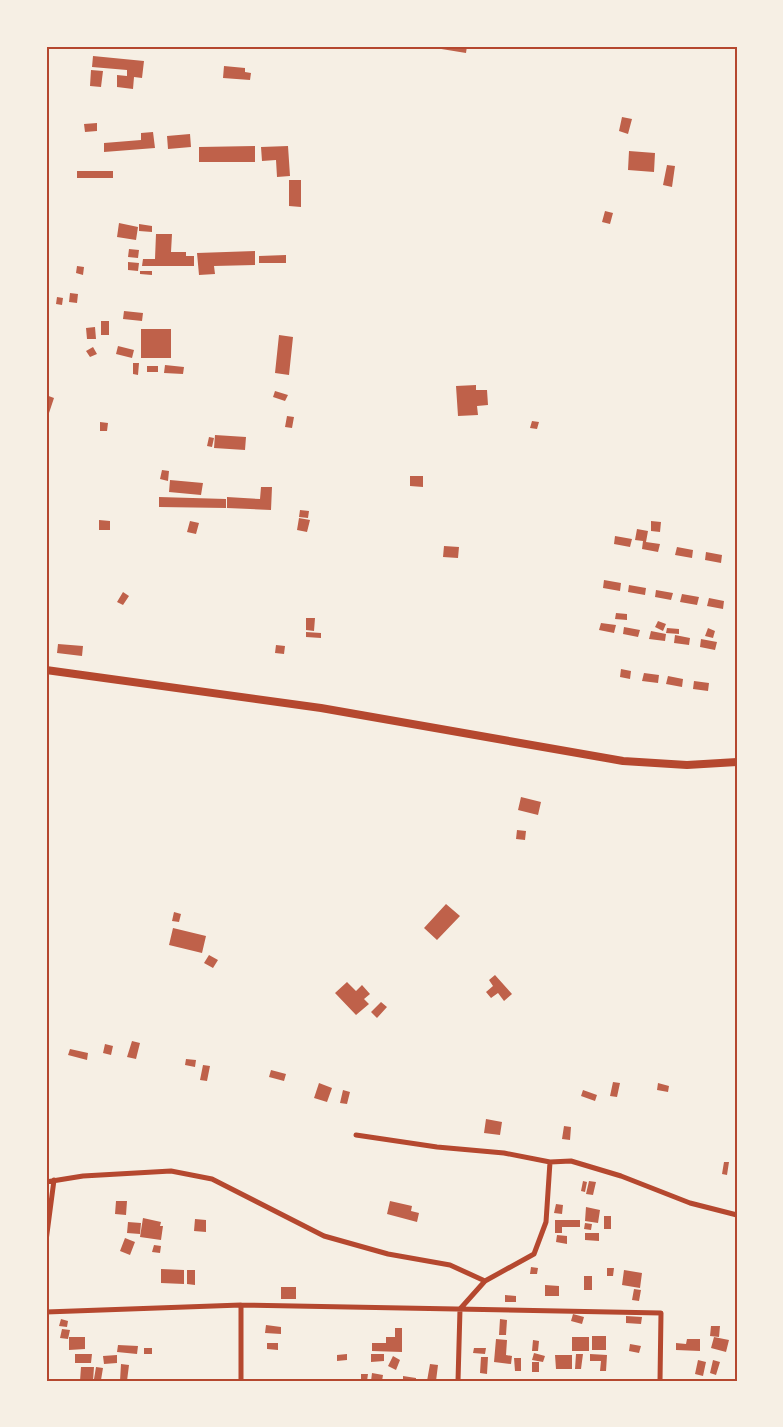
<svg xmlns="http://www.w3.org/2000/svg" width="783" height="1427" viewBox="0 0 783 1427" font-family="'DejaVu Sans',sans-serif">
<style>
.building{fill:#bf614a}
.lines{fill:none;stroke-linecap:round;stroke-linejoin:round}
.minor{stroke:#b5482f;stroke-width:5}
.secondary{stroke:#b5482f;stroke-width:8}
.neatline{fill:none;stroke:#b5482f;stroke-width:2}
</style>
<rect width="100%" height="100%" fill="#f6efe4"/>
<path class="building" d="M423 46H467L466 53Z
M93 56 144 61 142 78 134 77 133 89 117 87V75L127 76V70L92 67Z
M224 66 245 68V72L251 73 250 80 223 78Z
M91 70 103 71 101 87 90 86Z
M622 117 632 119 628 134 619 131Z
M97 123V131L85 132 84 124Z
M153 132 155 148 104 152V143L141 140V133Z
M190 134 191 147 168 149 167 136Z
M255 146V162H199V147Z
M288 146 290 176 277 177 276 160 262 161 261 147Z
M629 151 655 153 654 172 628 170Z
M667 165 675 166 672 187 663 185Z
M77 171H113V178H77Z
M289 180H301V207L289 206Z
M605 211 613 213 610 224 602 222Z
M119 223 138 227 136 240 117 237Z
M139 224 152 226V232L139 231Z
M156 234H172L171 252H186V256H194V266H142L143 259H155Z
M129 249 139 250 138 258 128 257Z
M255 251V265L214 266 215 274 199 275 197 253Z
M286 255V263H259V256Z
M128 262 139 263 138 271 128 270Z
M77 266 84 267 83 275 76 273Z
M140 271H152V275L140 274Z
M70 293 78 294 77 303 69 302Z
M57 297 63 298 62 305 56 304Z
M124 311 143 313 142 321 123 319Z
M101 321H109V335H101Z
M95 327 96 339H87L86 328Z
M141 329H171V358H141Z
M279 335 293 337 289 375 275 373Z
M118 346 134 350 132 358 116 354Z
M93 347 97 354 90 357 86 351Z
M133 363H139L138 375 133 374Z
M165 365 184 367 183 374 164 373Z
M147 366H158V372H147Z
M476 385V390H487L488 405 477 406 478 415 458 416 456 386Z
M275 391 288 395 285 401 273 397Z
M46 395 54 398 49 413 46 412Z
M287 416 294 417 292 428 285 427Z
M532 421 539 422 537 429 530 428Z
M100 422 108 423 107 431H100Z
M215 435 246 437 245 450 214 448Z
M209 437 214 438 212 447 207 446Z
M162 470 169 471 168 481 160 479Z
M410 476H423V487L410 486Z
M170 480 203 483 201 495 169 492Z
M261 487H272L271 510 227 508V497L260 499Z
M159 497 226 499V508L159 507Z
M300 510 309 511 308 518 299 517Z
M299 518 310 520 307 532 297 530Z
M99 520 110 521V530H99Z
M190 521 199 523 196 534 187 532Z
M651 521 661 522 660 532 651 531Z
M637 529 648 531 646 542 660 544 658 552 642 549 643 541 635 540Z
M615 536 632 539 630 547 614 544Z
M444 546 459 547 458 558 443 557Z
M677 547 693 550 692 558 675 555Z
M706 552 722 555 721 563 705 560Z
M604 580 621 583 620 591 603 588Z
M629 585 646 588 645 595 628 592Z
M656 590 673 593 671 600 655 597Z
M123 592 129 596 123 605 117 602Z
M682 594 699 597 697 605 680 602Z
M709 598 724 601 723 609 707 606Z
M616 613 627 614V620L615 619Z
M306 618H315L314 631 306 630Z
M658 621 666 624 663 631 655 627Z
M601 623 616 625 614 633 599 630Z
M624 627 640 630 638 637 623 634Z
M667 628 679 629V634L666 633Z
M708 628 715 631 713 638 705 636Z
M651 631 666 634 665 641 649 639Z
M306 632 321 633V638L306 637Z
M675 635 690 638 689 645 674 643Z
M701 639 717 642 715 650 700 647Z
M58 644 83 646 82 656 57 653Z
M276 645 285 646 284 654 275 653Z
M621 669 631 671 630 679 620 677Z
M644 673 659 675 658 683 642 681Z
M668 676 683 679 682 687 666 684Z
M694 681 709 683 708 691 693 689Z
M521 797 541 802 538 815 518 810Z
M517 830 526 831 525 840 516 839Z
M446 904 460 916 437 940 424 928Z
M174 912 181 914 179 922 172 921Z
M173 928 206 936 202 953 169 945Z
M209 955 218 960 213 968 204 963Z
M495 975 512 994 504 1001 498 993 491 998 486 992 493 986 489 980Z
M347 982 356 991 362 985 370 994 364 999 369 1004 356 1015 335 993Z
M381 1002 387 1007 377 1018 371 1012Z
M132 1041 140 1043 136 1059 127 1057Z
M105 1044 113 1046 111 1055 103 1053Z
M70 1049 88 1053 87 1060 68 1055Z
M186 1059 196 1060 195 1067 185 1065Z
M203 1065 210 1066 207 1081 200 1080Z
M271 1070 286 1074 284 1081 269 1077Z
M613 1082 620 1083 617 1097 610 1096Z
M319 1083 332 1088 327 1102 314 1098Z
M658 1083 669 1086 668 1092 657 1090Z
M343 1090 350 1092 347 1104 340 1103Z
M583 1090 597 1095 595 1101 581 1096Z
M486 1119 502 1122 500 1135 484 1133Z
M564 1126 571 1127 570 1140 562 1139Z
M724 1162H729L727 1175 722 1174Z
M583 1181 587 1182 585 1192 581 1191Z
M589 1181 596 1182 593 1195 586 1194Z
M116 1201H127L126 1215 115 1214Z
M390 1201 412 1206 411 1211 419 1213 417 1222 387 1214Z
M556 1204 563 1205 562 1214 554 1213Z
M586 1207 600 1210 598 1223 585 1221Z
M604 1216H611V1229H604Z
M143 1218 161 1222 160 1226H163L161 1240 140 1237Z
M195 1219 206 1220V1232L194 1231Z
M555 1220H580V1227H562V1233H555Z
M128 1222 141 1223 140 1234 127 1233Z
M585 1223 592 1224 591 1230 584 1229Z
M585 1233H599V1241L585 1240Z
M557 1235 567 1236V1244L556 1242Z
M125 1238 135 1242 130 1255 120 1251Z
M154 1245 161 1246 160 1253 152 1252Z
M531 1267 538 1268 537 1274H530Z
M607 1268H614L613 1276H607Z
M161 1269 184 1270V1284L161 1283Z
M187 1270H195V1285L187 1284Z
M624 1270 642 1273 640 1288 622 1285Z
M584 1276H592V1290H584Z
M545 1285 559 1286V1296H545Z
M281 1287H296V1299H281Z
M634 1289 641 1290 639 1301 632 1300Z
M505 1295 516 1296V1302H505Z
M573 1314 584 1317 582 1324 571 1321Z
M626 1316 642 1317 641 1324 626 1323Z
M61 1319 68 1321 67 1327 59 1326Z
M500 1319 507 1320 506 1335H499Z
M266 1325 281 1327V1334L265 1333Z
M711 1326H720L719 1337 710 1336Z
M395 1328H402V1352L372 1351V1343H386V1337H395Z
M62 1329 70 1330 68 1339 60 1338Z
M592 1336H606V1350H592Z
M69 1337H85V1349L69 1350Z
M572 1337H589V1351H572Z
M714 1337 729 1340 726 1352 711 1348Z
M496 1339 507 1340 506 1355 512 1356 511 1364 494 1362Z
M687 1339H700V1351L676 1350V1343L686 1344Z
M533 1340 539 1341 538 1351H532Z
M267 1343H278V1350L267 1349Z
M630 1344 641 1346 639 1353 629 1351Z
M118 1345 138 1346 137 1354 117 1352Z
M144 1348H152V1354H144Z
M474 1348H486L485 1354 473 1353Z
M534 1353 545 1356 543 1362 532 1360Z
M75 1354H92L91 1363H75Z
M347 1354V1360L337 1361V1355Z
M371 1354H384V1361L371 1362Z
M576 1354H583L581 1369H575Z
M590 1354 607 1355 606 1371H600L601 1361H590Z
M117 1355V1363L104 1364 103 1356Z
M555 1355H572V1369H556Z
M393 1356 400 1360 396 1370 388 1366Z
M481 1357H488L487 1374 480 1373Z
M514 1358H521V1371H515Z
M698 1360 706 1362 703 1376 695 1374Z
M713 1360 720 1362 716 1375 710 1373Z
M532 1362H539V1372H532Z
M121 1364 129 1365 127 1381H120Z
M430 1364 438 1365 436 1381H427Z
M81 1367H94L93 1381H80Z
M96 1367 103 1368 101 1380 94 1379Z
M372 1373 383 1375 382 1381H371Z
M361 1374H368L367 1381H361Z
M403 1376 416 1378V1381H403Z"/>
<g class="lines">
<path class="minor" d="M356 1135 437 1147 504 1153 550 1162 571 1161 621 1176 690 1203 737 1215
M46 1182 83 1176 171 1171 212 1179 324 1236 388 1254 450 1265 485 1281
M46 1241 54 1180
M241 1305 661 1313 660 1381
M46 1312 241 1305V1381
M458 1381 460 1309 485 1281 534 1254 546 1222 550 1162"/>
<path class="secondary" d="M46 670 321 708 623 761 687 765 737 762"/>
</g>
<rect width="783" height="1427" fill="none" stroke="#f6efe4" stroke-width="95"/>
<rect x="48" y="48" width="688" height="1332" class="neatline"/>
</svg>
